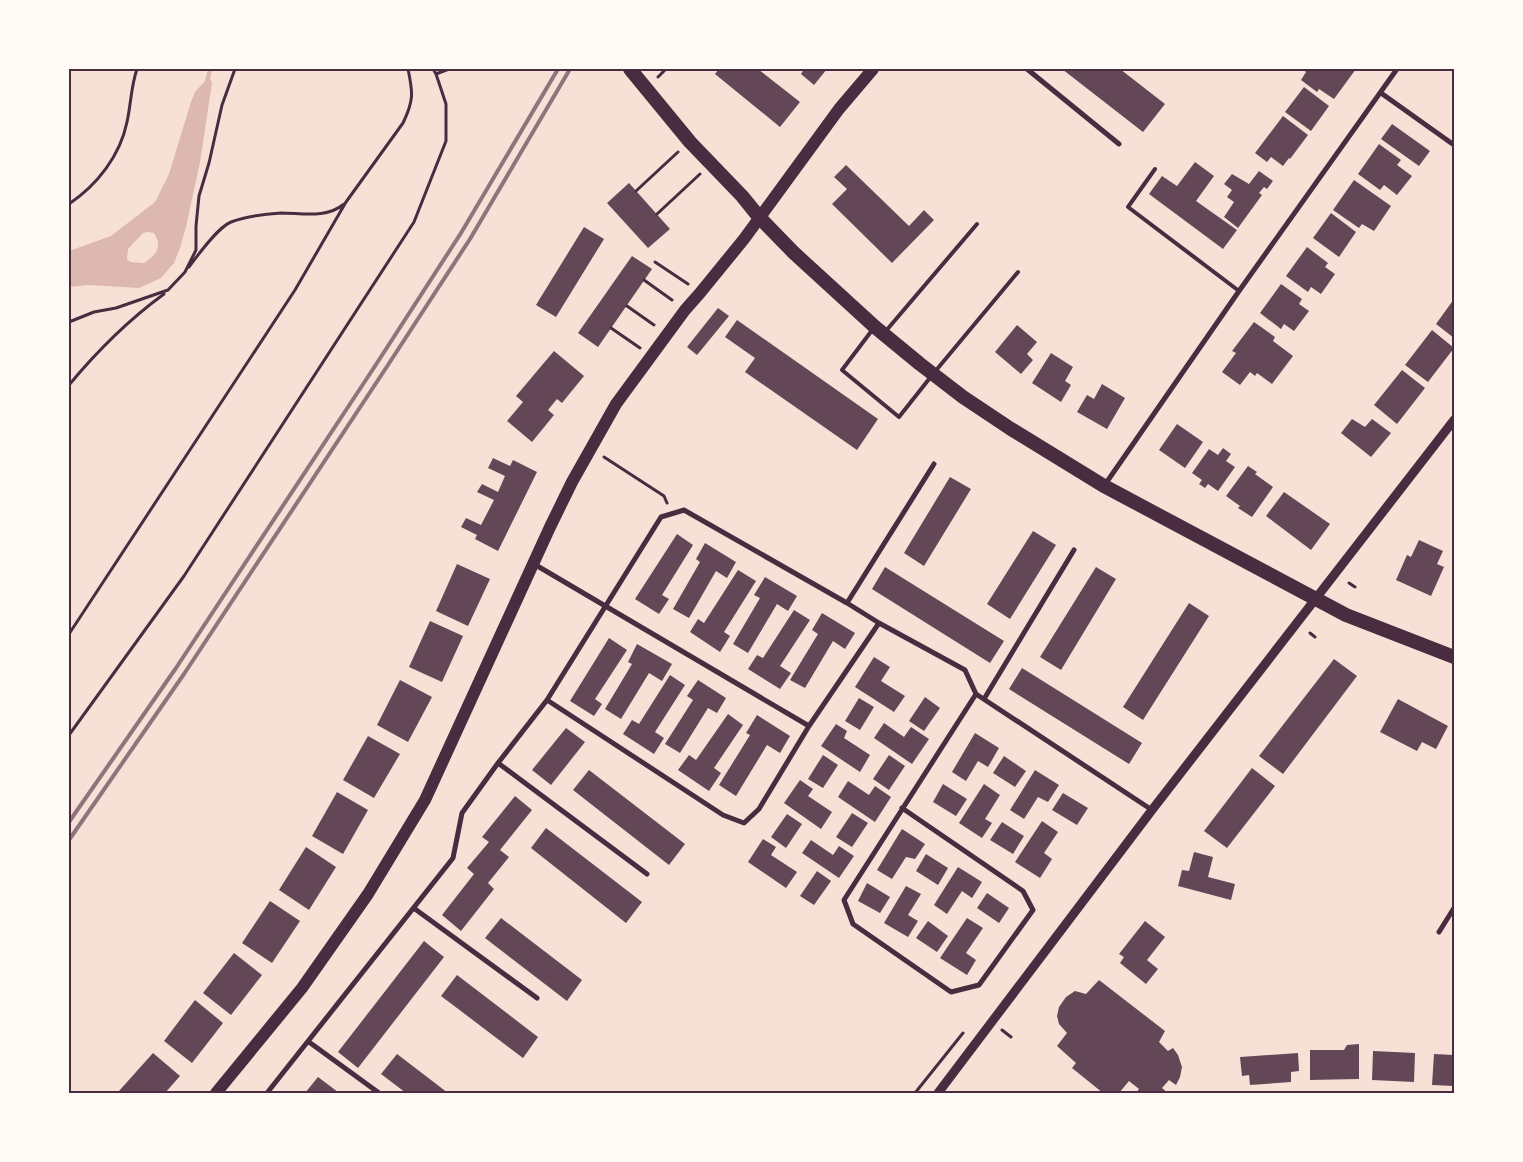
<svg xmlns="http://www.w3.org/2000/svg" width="1523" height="1162" viewBox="0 0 1523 1162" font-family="Spectral,serif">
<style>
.water{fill:#dcb8b0;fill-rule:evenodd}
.building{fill:#644757}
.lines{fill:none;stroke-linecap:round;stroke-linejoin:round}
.path{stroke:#4a2c40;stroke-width:3}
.service{stroke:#4a2c40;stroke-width:4}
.minor{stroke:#4a2c40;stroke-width:5}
.tertiary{stroke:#4a2c40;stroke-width:9}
.primary{stroke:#4a2c40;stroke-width:12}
.trunk{stroke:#4a2c40;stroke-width:14}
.rail{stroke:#8f747c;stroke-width:4}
.neatline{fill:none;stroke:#4a2c40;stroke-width:2}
</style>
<rect width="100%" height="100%" fill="#f7e1d7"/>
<path class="water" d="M208 69H212L210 79 212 83 200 162 186 227 180 248 174 263 161 278 139 288 88 285 69 287V251L111 236 155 202 169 174 191 102 195 92 205 81ZM148 232 154 233C163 247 156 255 144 263L130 262 127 259 128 249 143 233Z"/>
<path class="building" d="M719 69H758L800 102 780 127 715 74Z
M804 69H827L814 85 801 74Z
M1062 69H1120L1165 104 1143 132Z
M1302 69H1356L1334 99 1319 89 1317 92 1301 80 1306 72Z
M1304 87 1329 106 1311 131 1285 112Z
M1283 116 1308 135 1290 159 1289 158 1283 166 1271 157 1267 162 1255 153Z
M1392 124 1430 151 1419 166 1381 139Z
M1379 144 1401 160 1397 165 1412 176 1397 195 1384 185 1380 190 1358 174Z
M1195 162 1214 176 1196 201 1237 230 1223 249 1149 194 1162 176 1177 186Z
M846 165 909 226 924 210 934 220 892 263 832 204 847 189 834 177Z
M1259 171 1273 181 1267 189 1264 187 1259 193 1262 195 1238 228 1224 217 1234 202 1227 197 1232 190 1224 184 1232 174 1249 184Z
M1354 180 1391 206 1374 231 1362 224 1359 228 1333 210Z
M629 183 670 229 648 248 607 203Z
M1331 213 1356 232 1339 257 1313 238Z
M584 227 604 239 556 317 536 305Z
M1307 247 1328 263 1325 267 1335 274 1321 294 1311 287 1308 292 1286 276Z
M632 256 652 269 598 347 578 333Z
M1281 284 1302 299 1299 304 1309 311 1294 331 1284 324 1281 329 1260 313Z
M1454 299V338L1436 324Z
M718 308 729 316 697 355 687 347Z
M737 320 878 419 857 450 745 372 755 358 725 337Z
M1254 322 1275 337 1273 341 1293 356 1272 384 1257 373 1255 376 1250 372 1240 385 1222 372 1236 353 1232 351Z
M1017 325 1037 342 1027 354 1033 360 1021 374 995 352Z
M1432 330 1454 348 1428 382 1405 365Z
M554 351 584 376 562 403 557 399 548 410 554 415 532 442 507 421 523 402 516 396Z
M1051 353 1073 367 1065 381 1071 385 1061 402 1032 383Z
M1402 370 1425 388 1397 424 1374 405Z
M1102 384 1125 398 1107 429 1077 412 1087 395 1094 399Z
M1352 419 1365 427 1372 419 1391 433 1371 457 1341 433Z
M1177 424 1203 442 1185 468 1159 450Z
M1223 448 1231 454 1226 461 1235 467 1218 491 1208 484 1205 488 1199 484 1202 480 1192 473 1209 449 1218 455Z
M493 458 510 466 513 460 537 472 498 551 475 539 477 535 461 527 466 518 481 525 494 500 477 492 482 484 498 492 505 476 488 468Z
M1248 466 1257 472 1255 474 1273 487 1252 517 1238 508 1240 506 1226 496Z
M950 477 971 489 924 566 904 553Z
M1284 492 1330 524 1311 550 1266 516Z
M1033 531 1056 545 1010 619 987 604Z
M677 534 693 545 662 595 669 599 659 614 635 599Z
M1419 540 1443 551 1437 564 1444 567 1431 596 1396 580 1407 555 1411 557Z
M705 543 736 562 727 578 716 571 689 618 673 609 700 562 696 559Z
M457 564 490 579 468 626 436 611Z
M885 567 1004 641 990 663 872 589Z
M1096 567 1116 579 1061 670 1040 657Z
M738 570 756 581 724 632 730 636 720 652 690 632 698 619 704 623Z
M765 577 797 596 788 611 777 604 748 653 733 644 760 598 754 595Z
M1189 603 1209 616 1143 720 1123 707Z
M794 610 810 620 780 666 791 673 780 689 748 669 757 655 763 658Z
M822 613 855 633 845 649 833 641 805 688 790 680 818 634 812 630Z
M430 621 463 636 442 682 409 667Z
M609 638 627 650 595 699 602 704 594 716 570 701Z
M637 644 672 664 662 681 649 673 621 719 605 709 632 664 628 662Z
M874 657 890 667 881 681 905 696 894 712 855 687Z
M1334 659 1357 676 1283 774 1259 756Z
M1022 668 1142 743 1129 764 1009 689Z
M670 675 685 685 655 732 664 738 654 754 623 734 632 720 639 724Z
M400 680 432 697 408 742 377 725Z
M698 680 726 698 717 713 708 708 680 753 665 744 693 700 687 696Z
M925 697 940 708 924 731 909 721Z
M859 698 874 707 860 730 845 721Z
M1398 699 1448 726 1436 749 1422 742 1417 751 1380 732Z
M728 714 743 725 714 768 721 773 709 791 678 770 689 755 696 760Z
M757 715 790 736 780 753 767 745 736 796 719 785 750 735 746 733Z
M884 723 904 737 911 727 929 739 912 764 874 738Z
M836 724 847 731 844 738 870 755 860 772 821 746Z
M566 728 585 742 551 785 532 770Z
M975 733 999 748 988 767 978 761 966 781 952 772Z
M368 736 400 754 374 798 343 780Z
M823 755 838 765 823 788 808 779Z
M889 755 905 766 889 790 873 779Z
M1004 756 1026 771 1015 787 993 773Z
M1252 768 1275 786 1227 848 1204 831Z
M589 770 685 844 669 865 573 790Z
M1035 770 1059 785 1048 802 1038 797 1024 819 1010 810Z
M800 780 813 789 808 796 832 812 821 829 784 803Z
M848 781 869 795 875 786 891 797 875 822 838 797Z
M943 784 967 799 956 816 933 802Z
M984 784 1000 795 985 819 992 823 982 838 959 823Z
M337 792 368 810 343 854 312 836Z
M1063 793 1088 808 1077 825 1052 810Z
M515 796 532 810 500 850 509 857 488 883 494 889 461 931 442 915 474 874 467 868 489 842 482 837Z
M852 813 868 823 852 847 836 837Z
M787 814 802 824 786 848 771 837Z
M1042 821 1058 832 1044 853 1052 859 1040 878 1015 862Z
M1002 822 1024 836 1013 854 990 840Z
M546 828 642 902 626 923 531 848Z
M902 829 925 844 915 859 906 857 892 879 877 870Z
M763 839 776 847 771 855 797 872 786 888 748 862Z
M811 840 833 855 839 846 854 856 839 878 802 853Z
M306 847 336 867 309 910 279 890Z
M1194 852 1213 857 1208 877 1235 884 1231 900 1178 886 1182 870 1189 871Z
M926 854 948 868 938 885 916 871Z
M958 867 982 882 972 898 962 891 947 914 934 905Z
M817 871 831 881 814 905 800 896Z
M867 883 890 897 880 913 858 901Z
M906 886 921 894 908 915 918 921 908 937 884 923Z
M987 893 1009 908 999 923 977 908Z
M270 901 300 921 272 963 242 943Z
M501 918 582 980 567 1001 485 938Z
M967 918 983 928 966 953 976 960 967 975 940 958Z
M928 921 948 936 937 952 916 938Z
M1145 921 1165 937 1147 960 1158 969 1146 984 1120 963 1124 957 1119 954Z
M424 941 444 957 358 1068 338 1052Z
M234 953 262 975 231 1015 203 993Z
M457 975 538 1037 523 1058 441 996Z
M1099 980 1165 1031 1159 1042 1168 1051 1173 1048 1178 1055 1182 1067 1180 1077 1176 1085 1169 1080 1162 1088 1168 1093H1136L1139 1089 1129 1081 1119 1093H1103L1072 1068 1076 1063 1057 1046 1067 1033 1059 1024 1057 1016 1059 1007 1066 997 1075 991 1086 994Z
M195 1000 223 1023 192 1063 164 1041Z
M1359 1044V1079L1310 1080V1050H1344L1347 1045Z
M1373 1051 1415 1053 1414 1082 1372 1080Z
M153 1053 180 1076 165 1093H122L119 1091Z
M1298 1053 1299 1071 1291 1072V1082L1250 1085 1249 1075 1242 1076 1240 1057Z
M397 1054 448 1093H406L381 1074Z
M1434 1054 1454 1055V1086L1432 1085Z
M318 1077 338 1092 336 1093H305Z"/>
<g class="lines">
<path class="path" d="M433 69 436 74 449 69
M658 77 666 69
M636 191 678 152
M69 204C97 185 120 156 127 122 131 104 131 86 137 69
M657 214 700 174
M655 262 688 284
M189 267C198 255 217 228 231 222 247 216 264 214 281 213 302 213 326 219 344 204
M644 280 672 300
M627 306 654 325
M69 322 94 312 116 308 168 290 185 272 196 250V226L199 196 209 163 222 105 235 69
M611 328 640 348
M69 385C98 350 127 321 164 294
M604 457 664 496 667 503
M1349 583 1355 587
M1310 633 1315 637
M69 634 295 290 346 202 403 123C414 100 413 93 408 69
M69 735 184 576 414 222 446 141V104L436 74
M1002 1030 1011 1037
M915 1093 963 1033"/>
<path class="service" d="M1155 169 1128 207 1239 291
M873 329 842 370 899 417 933 374 1018 272
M885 332 977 224"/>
<path class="minor" d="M1027 69 1119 144
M1381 93 1454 145
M1104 486 1239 291 1397 69
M534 564 809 726
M847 603 934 464
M984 699 1074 550
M547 700 723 815 744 823 759 809 809 726 879 623
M498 763 647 874
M902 808 1023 891 1033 910 979 985 951 992 853 924 844 900 976 694
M415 909 537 998
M1439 932 1454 908
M309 1042 379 1093
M267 1093 453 858 462 813 498 763 547 700 661 517 684 510 847 603 879 623 965 670 976 694 1152 810"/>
<path class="tertiary" d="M938 1093 1152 810 1454 420"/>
<path class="primary" d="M216 1093 302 988 368 894 425 800 550 527 572 482 616 404 685 310 700 293 744 239 839 109 873 69"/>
<path class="trunk" d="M630 69 690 142 742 196 759 217 793 252 875 327 920 364 963 397 1011 429 1104 486 1346 615 1454 657"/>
<path class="rail" d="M69 822 176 668 377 363 461 233 558 69
M69 840 184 674 386 368 470 239 570 69"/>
</g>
<rect width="1523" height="1162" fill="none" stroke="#fffaf5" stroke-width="140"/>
<rect x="70" y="70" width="1383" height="1022" class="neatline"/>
</svg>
